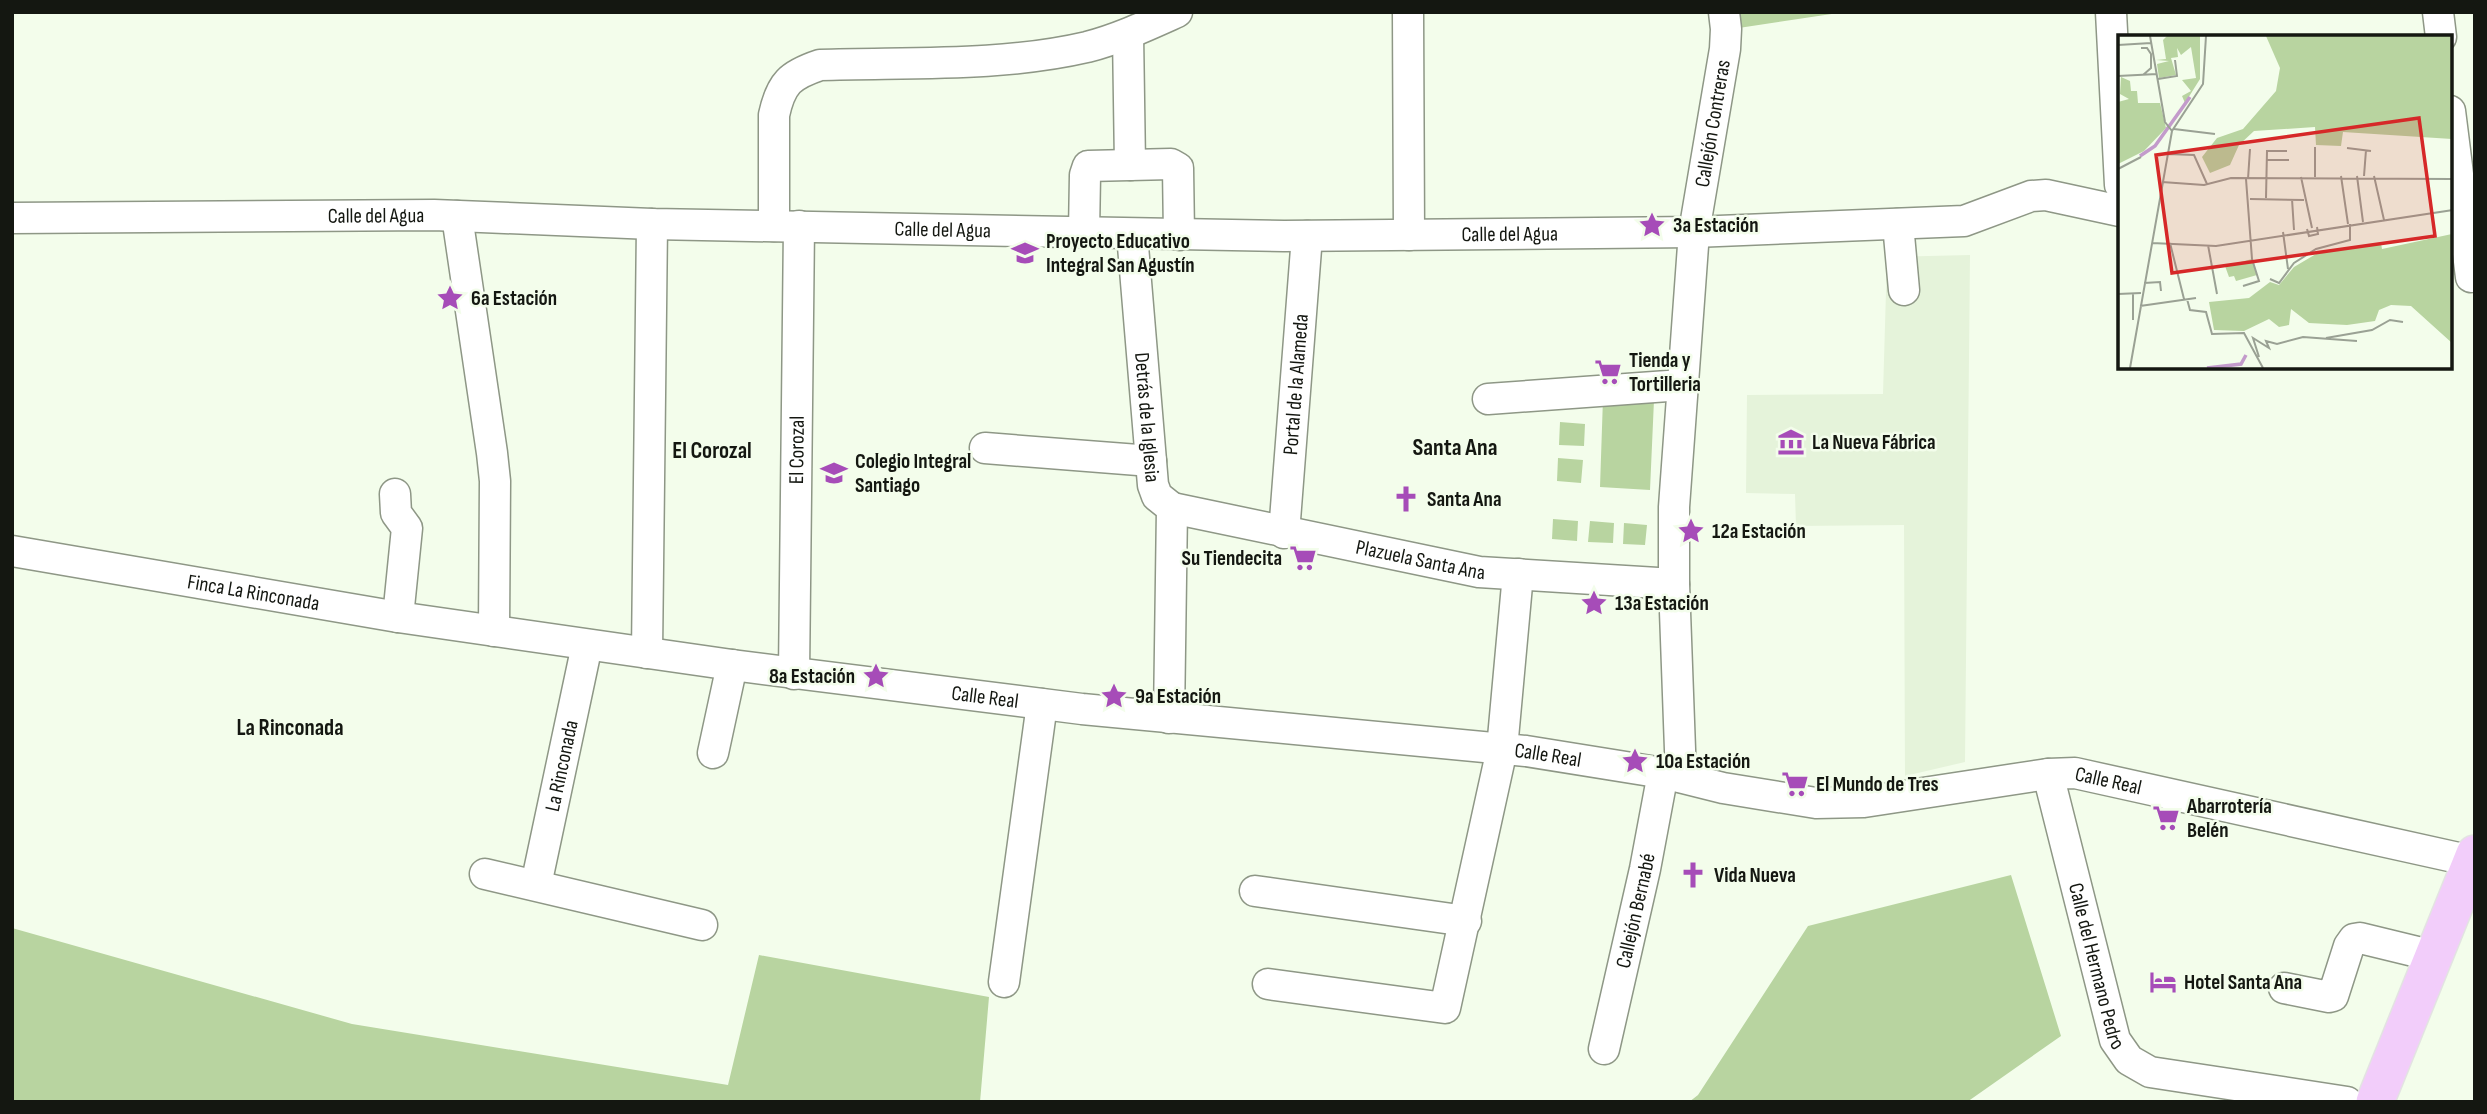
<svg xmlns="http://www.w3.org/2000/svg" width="2487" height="1114" viewBox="0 0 2487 1114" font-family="'Sofia Sans Condensed',sans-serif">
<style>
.built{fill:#e5f3da}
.green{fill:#b8d4a0}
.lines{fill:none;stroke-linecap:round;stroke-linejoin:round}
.minor-casing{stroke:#8e9786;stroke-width:33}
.major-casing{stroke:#e3e3e2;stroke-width:40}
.minor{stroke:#fff;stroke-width:30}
.major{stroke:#f2cdfa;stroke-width:37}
.labels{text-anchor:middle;stroke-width:5;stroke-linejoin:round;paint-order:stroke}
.street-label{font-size:21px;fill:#141711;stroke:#f3fdeb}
.poi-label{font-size:21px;font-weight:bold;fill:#141711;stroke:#f3fdeb;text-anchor:start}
.neighbourhood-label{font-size:23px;font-weight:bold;fill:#141711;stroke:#f3fdeb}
.quarter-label{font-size:24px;font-weight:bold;fill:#141711;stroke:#f3fdeb}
.inset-river{fill:none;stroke:#c39bcb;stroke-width:3.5}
.inset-road{fill:none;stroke:#9aa194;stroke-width:2}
.view{fill:#d62828;fill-opacity:0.15;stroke:#d62828;stroke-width:3.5}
.inset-edge{fill:none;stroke:#141711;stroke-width:3.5}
</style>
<rect width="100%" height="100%" fill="#f3fdeb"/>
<path class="built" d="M1970 255 1965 762 1905 776 1904 525 1796 526 1795 494 1746 493 1747 395 1883 394 1887 257Z"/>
<path class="green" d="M1730 12H1845L1732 29Z
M1603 398 1654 400 1650 490 1600 487Z
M1560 422 1585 424 1584 446 1559 445Z
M1558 458 1583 460 1581 483 1557 481Z
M1553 519 1578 521 1577 541 1552 539Z
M1590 521 1614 523 1613 543 1588 542Z
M1624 523 1647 525 1645 545 1623 544Z
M2011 875 2061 1036 1967 1102H1689L1698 1095 1808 926Z
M12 928 352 1024 728 1085 759 955 989 997 980 1102H12Z"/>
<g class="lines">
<g class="minor-casing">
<g id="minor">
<path d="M1408 12 1409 235"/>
<path d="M2111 12 2120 185"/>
<path d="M2438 12 2441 37"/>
<path d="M1128 34 1130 165"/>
<path d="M2450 111 2471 277"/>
<path d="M457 216 492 453 495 481 494 631"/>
<path id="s1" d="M12 218 434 215 652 224 1284 236 1694 232 1964 221 2031 196 2046 195 2120 211"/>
<path d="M1898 224 1904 290"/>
<path d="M774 226V115C781 83 790 75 820 65 908 62 1001 67 1087 47 1118 39 1148 25 1177 12"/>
<path d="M1084 233 1085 175 1088 166 1171 164 1178 168 1179 235"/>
<path id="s2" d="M1132 234 1153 485 1157 496 1172 508 1169 718"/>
<path d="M1488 399 1682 385"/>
<path d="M985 448 1151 461"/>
<path d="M395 494 396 513 407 528 398 617"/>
<path id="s3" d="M1172 508 1479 572 1674 584"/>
<path id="s4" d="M1284 533 1307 236"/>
<path id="s5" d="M12 551 398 617 732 665 1082 709 1526 751 1663 773 1723 788 1816 803 1864 802 2048 774 2075 773 2472 861"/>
<path d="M647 653 652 224"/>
<path id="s6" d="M794 674 799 226"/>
<path d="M713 753 732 665"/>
<path id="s7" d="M2048 774 2115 1040 2129 1060 2150 1072 2347 1102"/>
<path id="s8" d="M1681 777 1674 584V507L1694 232 1725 49 1726 29 1724 12"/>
<path d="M485 874 702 925"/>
<path id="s9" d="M536 885 587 645"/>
<path d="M1255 891 1466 921"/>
<path d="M1004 982 1042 704"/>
<path d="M1268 984 1445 1008 1502 749 1518 574"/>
<path d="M2284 988 2329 997 2333 996 2349 946 2354 939 2360 938 2434 956"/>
<path id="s10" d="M1604 1049 1645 869 1663 773"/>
</g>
</g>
<g class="major-casing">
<path id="major" d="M2375 1102 2475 854"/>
</g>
<use href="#minor" class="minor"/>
<use href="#major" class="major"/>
</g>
<defs>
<g id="sight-bare" transform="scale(2.1)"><path d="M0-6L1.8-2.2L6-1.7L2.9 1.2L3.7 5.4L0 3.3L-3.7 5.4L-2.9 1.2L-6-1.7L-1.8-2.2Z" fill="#a64cb8" stroke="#f3fdeb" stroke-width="2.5" paint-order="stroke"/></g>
<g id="school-bare" transform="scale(2.1)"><path d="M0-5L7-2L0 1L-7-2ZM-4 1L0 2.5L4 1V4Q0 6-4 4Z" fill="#a64cb8" stroke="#f3fdeb" stroke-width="2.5" paint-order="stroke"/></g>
<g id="supermarket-bare" transform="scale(2.1)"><path d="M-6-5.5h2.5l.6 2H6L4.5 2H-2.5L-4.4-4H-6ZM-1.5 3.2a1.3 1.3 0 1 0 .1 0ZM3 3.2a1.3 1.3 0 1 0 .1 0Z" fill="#a64cb8" stroke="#f3fdeb" stroke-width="2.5" paint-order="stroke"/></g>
<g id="museum-bare" transform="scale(2.1)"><path d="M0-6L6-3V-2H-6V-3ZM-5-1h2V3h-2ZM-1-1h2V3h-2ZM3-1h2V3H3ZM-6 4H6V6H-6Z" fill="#a64cb8" stroke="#f3fdeb" stroke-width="2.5" paint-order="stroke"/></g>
<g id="church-bare" transform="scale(2.1)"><path d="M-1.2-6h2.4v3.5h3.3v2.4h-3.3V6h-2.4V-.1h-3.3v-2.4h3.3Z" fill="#a64cb8" stroke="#f3fdeb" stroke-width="2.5" paint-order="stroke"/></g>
<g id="hotel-bare" transform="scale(2.1)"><path d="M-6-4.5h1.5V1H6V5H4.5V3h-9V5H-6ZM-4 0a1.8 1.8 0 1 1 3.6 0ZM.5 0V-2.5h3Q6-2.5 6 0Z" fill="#a64cb8" stroke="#f3fdeb" stroke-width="2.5" paint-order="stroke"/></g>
</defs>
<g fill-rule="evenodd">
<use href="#sight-bare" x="1652" y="225"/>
<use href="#school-bare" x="1025" y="253"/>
<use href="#sight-bare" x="450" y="298"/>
<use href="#supermarket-bare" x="1608" y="372"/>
<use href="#museum-bare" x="1791" y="442"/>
<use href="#school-bare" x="834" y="473"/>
<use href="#church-bare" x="1406" y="499"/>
<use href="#sight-bare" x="1691" y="531"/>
<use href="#supermarket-bare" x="1303" y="558"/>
<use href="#sight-bare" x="1594" y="603"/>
<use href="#sight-bare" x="876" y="676"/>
<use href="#sight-bare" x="1114" y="696"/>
<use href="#sight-bare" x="1635" y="761"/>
<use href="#supermarket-bare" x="1795" y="784"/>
<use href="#supermarket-bare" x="2166" y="818"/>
<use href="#church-bare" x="1693" y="875"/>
<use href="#hotel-bare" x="2163" y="982"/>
</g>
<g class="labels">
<g class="street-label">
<text dy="7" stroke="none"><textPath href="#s8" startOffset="656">Callejón Contreras</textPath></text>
<text dy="7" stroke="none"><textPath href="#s1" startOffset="364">Calle del Agua</textPath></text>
<text dy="7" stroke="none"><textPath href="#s1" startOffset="931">Calle del Agua</textPath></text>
<text dy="7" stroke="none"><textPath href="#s1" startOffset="1498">Calle del Agua</textPath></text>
<text dy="7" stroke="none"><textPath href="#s4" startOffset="149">Portal de la Alameda</textPath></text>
<text dy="7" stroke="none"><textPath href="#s2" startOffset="184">Detrás de la Iglesia</textPath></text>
<text dy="7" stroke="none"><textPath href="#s6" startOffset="224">El Corozal</textPath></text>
<text dy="7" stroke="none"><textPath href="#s3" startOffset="254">Plazuela Santa Ana</textPath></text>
<text dy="7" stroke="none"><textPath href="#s5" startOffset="245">Finca La Rinconada</textPath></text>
<text dy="7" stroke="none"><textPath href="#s5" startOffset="984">Calle Real</textPath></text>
<text dy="7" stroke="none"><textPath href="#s5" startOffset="1550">Calle Real</textPath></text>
<text dy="7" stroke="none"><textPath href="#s9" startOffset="122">La Rinconada</textPath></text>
<text dy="7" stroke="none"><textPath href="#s5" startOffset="2118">Calle Real</textPath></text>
<text dy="7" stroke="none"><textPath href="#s10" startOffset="142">Callejón Bernabé</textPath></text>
<text dy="7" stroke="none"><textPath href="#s7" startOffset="198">Calle del Hermano Pedro</textPath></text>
</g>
<g class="poi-label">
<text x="1673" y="232">3a Estación</text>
<text x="1046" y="248">Proyecto Educativo<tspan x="1046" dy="24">Integral San Agustín</tspan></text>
<text x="471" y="305">6a Estación</text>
<text x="1629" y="367">Tienda y<tspan x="1629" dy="24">Tortilleria</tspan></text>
<text x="1812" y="449">La Nueva Fábrica</text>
<text x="855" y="468">Colegio Integral<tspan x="855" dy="24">Santiago</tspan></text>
<text x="1427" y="506">Santa Ana</text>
<text x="1712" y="538">12a Estación</text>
<text x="1282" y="565" text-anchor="end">Su Tiendecita</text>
<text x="1615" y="610">13a Estación</text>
<text x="855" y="683" text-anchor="end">8a Estación</text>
<text x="1135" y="703">9a Estación</text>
<text x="1656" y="768">10a Estación</text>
<text x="1816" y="791">El Mundo de Tres</text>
<text x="2187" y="813">Abarrotería<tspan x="2187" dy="24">Belén</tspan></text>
<text x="1714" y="882">Vida Nueva</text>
<text x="2184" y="989">Hotel Santa Ana</text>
</g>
<g class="neighbourhood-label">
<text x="712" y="458">El Corozal</text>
<text x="290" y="735">La Rinconada</text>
</g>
<g class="quarter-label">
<text x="1455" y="455">Santa Ana</text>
</g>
</g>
<g transform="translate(2118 35)">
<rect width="334" height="334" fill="#f3fdeb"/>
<path d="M49 1H82V44L67 68 64 61 73 56 64 45 78 43 73 12 63 20 59 13 60 22 53 23 58 40 41 43 39 29 51 26 38 25 48 24 45 5ZM148 1H334V104L225 97 223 111 198 110 197 92 136 96 121 110 112 130 92 138 84 122 99 103 125 94 158 56 162 33ZM3 42 12 46 13 56H19L20 68H42L48 93 26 116 0 129V67L11 64 2 59ZM334 199V308L293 271 273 270 261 275 257 286 229 290 191 288 173 274 171 290 161 292 151 284 126 296 96 295 91 267 131 263 152 247 161 250 176 232 198 219 263 208 264 214ZM134 224 139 240 118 246 116 241 111 242 107 231Z" fill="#b8d4a0"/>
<path class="inset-river" d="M22 121 37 111 72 62M89 333 123 329 128 320"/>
<path class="inset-road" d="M32 1 47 87 54 96M0 10 33 8M23 13H29L33 19V33L25 40M0 41 39 39M40 44 59 41 57 25M56 94 97 99M197 112V142M229 113 253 116M50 119 76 120 89 149M149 125H171M0 134 23 122M223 141 230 189M239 141 245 187M246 141 248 115M256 141 266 185M183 142 194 193M130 144 132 114M44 147 86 150 113 143 334 144M148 163 149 116H169M132 164 186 165M174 164 176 195M189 194 191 201 200 199 199 192M165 197 170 234M34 208 98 211 335 175M52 208 66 264M90 210 99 259M152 244 161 248 176 228 198 214 232 205V189M26 248 42 247 43 256M125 251 141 246 134 224 128 144M15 258V285M0 259 23 258M69 264 72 275 88 277 94 299 126 298 145 333M22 271 78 263M208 303 254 295 272 285 285 287M141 322 135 303 151 313 148 306 159 309 185 302 239 306M12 333 54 96 85 49 88 1"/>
<path class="view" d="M301 83 317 201 54 238 38 120Z"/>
<rect width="334" height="334" class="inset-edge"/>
</g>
<rect width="2487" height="1114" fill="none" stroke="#141711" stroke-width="28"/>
</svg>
